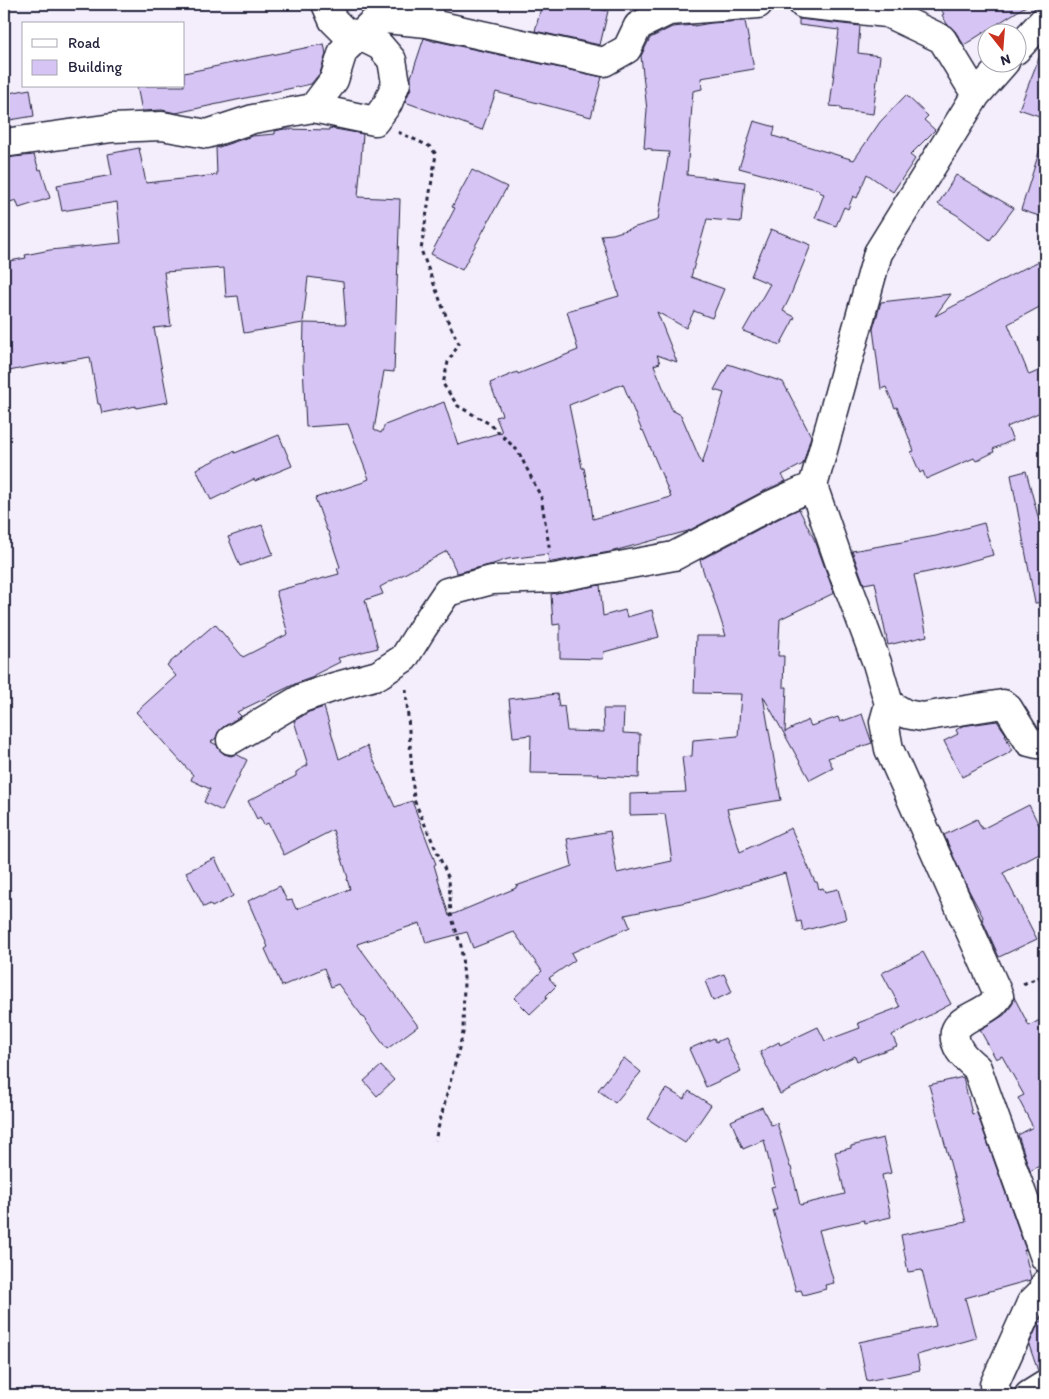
<svg xmlns="http://www.w3.org/2000/svg" width="1049" height="1399" font-family="Itim,sans-serif">
	<style>
		.building { fill: #d6c4f5; stroke: #22223b; fill-rule: evenodd }
		.lines { fill: none; stroke-linecap: round; stroke-linejoin: round }
		.minor-casing { stroke: #22223b; stroke-width: 31 }
		.path { stroke: #22223b; stroke-width: 3; stroke-dasharray: 4 4; stroke-linecap: butt }
		.minor { stroke: #fff; stroke-width: 28 }
	</style>
	<rect width="100%" height="100%" fill="#f3edfc"/>
	<filter id="ink" filterUnits="userSpaceOnUse"><feTurbulence type="fractalNoise" baseFrequency=".02" numOctaves="2"/><feDisplacementMap in="SourceGraphic" scale="10" xChannelSelector="R" yChannelSelector="G"/><feConvolveMatrix kernelMatrix="1 2 1 2 8 2 1 2 1" color-interpolation-filters="sRGB"/></filter>
	<g filter="url(#ink)">
		<path class="building" d="M542,4H576L608,11L600,45L535,31Z
			M937,4H1029L964,45L955,31L947,24L942,15L944,14Z
			M799,19L860,26L858,53L880,56L873,114L841,110V107L830,106L839,30L799,25Z
			M745,21L754,69L701,78L702,89L693,91L687,175L745,182L741,222L707,219L691,277L724,289L712,318L694,311L686,328L657,312L677,362L657,355L660,363L654,365L672,410L681,415L702,464L724,393L714,390L728,364L783,382L811,436L803,464L782,475L786,481L764,491L688,531L610,552L552,562L549,563L548,554L508,559L493,564L457,573L447,551L380,587L383,594L365,600L378,648L338,658L340,662L314,675V677L297,683L237,712L241,716L223,727L218,732L216,738L211,742L217,745L218,748L224,754L231,756L236,754L247,760L222,811L204,802L210,789L191,780L193,775L136,712L176,676L167,665L215,624L243,657L288,634L276,591L339,574L337,568L340,567L328,531H327L315,498L364,482V481L369,479L348,424L306,427L303,364L304,323L346,324L343,282L308,277L303,323L244,333L238,296L226,297L224,268L164,272L171,326L154,328L168,402L136,408V406L102,413L100,404H98L90,357L34,366L4,372V262L26,258L25,255L50,250L121,243L117,202L62,211L57,185L112,175L108,154L139,148L146,183L217,175L216,148L252,136L275,134V131L284,129L329,130V128L363,134L358,197L400,199L394,372L384,371L374,430L381,433L385,425L444,402L458,445L502,432L496,417L502,415L490,383L517,372L518,374L578,350L567,311L619,296L601,235L613,234L658,220L669,152L652,151V149L644,148L647,110L641,56L650,38L672,27L694,25V26L711,23ZM623,384L642,431L643,430L671,497L593,519L589,488H588L584,468H582L569,405Z
			M424,38L436,42V41L602,77L591,117L496,92L482,130L405,102L411,88V77Z
			M324,44L326,54L320,73L311,84L176,113L162,110L142,111L137,86H184V73Z
			M1044,45H1045V118L1019,109Z
			M30,89L34,116L4,121V94Z
			M906,95L928,116L924,120L935,130L910,155L915,159L893,192L867,174L857,198L853,196L848,209L844,207L836,226L815,218L824,194L819,192L820,190L739,168L754,121L775,127L773,136L854,160L880,122Z
			M1041,146L1045,147V218L1021,210Z
			M34,155L39,170L41,169L50,198L19,208L16,200L4,204V160L13,157Z
			M472,170L507,187L462,270L431,254L455,208L452,207Z
			M956,175L1014,208L990,240L957,215L938,204Z
			M771,229L811,245L789,299L783,311L795,317L780,345L743,331L770,284L751,276Z
			M1045,258V304L1008,324L1029,375L1045,368V410L1007,427L1013,440L993,449L994,452L976,461L974,458L926,479L923,471L920,473L911,452L914,451L897,407L895,408L886,387L881,389L873,329L881,302L951,294L935,316L1023,269Z
			M279,435L292,466L255,481L254,479L211,500L196,469L234,451L235,453Z
			M1026,471L1045,543V602L1035,603L1011,475Z
			M799,509L816,543L834,593L780,619L778,656H784L783,687H787L785,732L808,720L811,726L838,717L840,722L862,714L872,743L828,758L833,768L810,780L763,696L781,800L727,809L740,852L791,828L815,882H817L819,889L823,888L825,892L838,889L846,919L803,931L801,921L797,922L785,873L696,900L625,915L630,927L571,953L575,960L549,978L556,986L546,996L547,998L530,1014L514,998L542,971L514,932L473,948L467,932L426,943L420,923L357,944L418,1026L387,1049L338,984L331,987L324,968L282,986L265,949L268,947L248,901L280,886L287,901L292,900L296,909L350,889L347,879L348,878L333,830L284,855L268,823L264,825L260,817L257,819L248,801L296,776V772L308,765L294,721L309,712L324,707L339,759L367,746L395,807L412,801L436,864L434,865L449,916L516,888V886L572,866L567,839L610,831L617,873L672,861L665,814L630,815V794L686,792L682,757L692,756L693,740L738,736L741,694L694,693L696,636H726L708,580H706L700,560L778,519Z
			M984,523L993,555L933,571L914,575L927,636L888,645L875,582L864,584L852,551L936,536Z
			M262,525L273,554L240,566L228,537Z
			M600,585L603,616L625,610L627,617L652,610L659,637L604,652L603,659L560,658V624L553,625L551,594Z
			M557,694L559,707L564,706L567,731L604,732L603,709H624L623,733L640,734L639,778L598,776L599,774L530,773L531,735L513,737L509,699Z
			M997,721L1006,734L1005,735L1012,750L1009,752V753L962,777L944,741L958,734L956,730L962,726Z
			M1029,805L1039,825L1045,822V851L1003,873L1037,939L999,957L982,919L983,917L967,887L944,835L977,819L982,829Z
			M215,858L233,896L212,907L210,904L204,907L186,872Z
			M923,952L951,1004L892,1035L897,1046L857,1061L855,1056L780,1094L760,1052L779,1042L780,1045L818,1027L825,1041L860,1028L858,1023L900,1007L882,973Z
			M724,974L732,992L713,1001L705,981Z
			M1014,997L1029,1026L1045,1017V1163L1030,1171L1018,1135L1033,1127L1018,1098L1024,1095L1002,1056L996,1059L980,1030L1004,1015L1012,1005Z
			M714,1038L716,1042L725,1038L741,1071L706,1087L689,1049Z
			M624,1058L641,1072L615,1103L598,1090Z
			M381,1066L394,1080L377,1096L364,1081Z
			M963,1077L972,1114L977,1113L1026,1250H1024L1031,1278L1030,1280L965,1298L976,1338L917,1355L920,1370L867,1381L859,1342L936,1326L922,1270L908,1272L901,1235L966,1222L929,1085Z
			M667,1089L684,1099L689,1091L711,1105L685,1143L648,1119L664,1091L665,1092Z
			M762,1107L771,1125L777,1123L790,1167H791L800,1205L845,1194L835,1152L851,1148V1146L883,1138L891,1173L882,1175L891,1217L865,1223L864,1220L819,1230L834,1283L825,1285L826,1289L803,1295L801,1290L796,1291L773,1210H777L771,1187L775,1186L764,1140L743,1149L731,1121Z
			M1045,1320V1370L1038,1371L1029,1345L1039,1322Z"/>
		<g class="lines">
			<g class="minor-casing">
				<path id="minor" d="M326,4L333,20L345,32L358,35L380,46L392,60L396,83L388,103L375,121L313,108L334,80L343,51L371,24L385,19L427,23L429,4
					M803,4L887,13L942,39L976,95
					M427,23L604,62L627,49L638,26L669,11L758,4
					M1016,50L1045,19
					M4,143L112,128L162,126L207,134L253,119L313,108
					M813,486L840,564L877,663L889,704L884,722L889,749L999,996C997,999 994,1003 991,1005C974,1019 942,1021 960,1051C964,1057 971,1063 977,1068L1045,1258
					M889,704L906,714L922,717L1003,704L1008,708L1029,742L1037,744L1045,743
					M231,740L302,698L334,687L378,675L404,658L422,629L447,592L492,580L554,578L674,556L771,505L813,486L878,253L976,95L1005,62
					M998,1395L994,1385L1031,1303L1045,1289V1284
					M1029,1395L1045,1385"/>
			</g>
			<path class="path" d="M398,132L429,146L436,154L421,250L448,321L459,344L448,362L443,384L458,406L490,424L518,451L541,497L550,552
				M406,689L414,800L449,879L451,915L461,946L464,978L463,1033L435,1140
				M1023,984L1045,975"/>
			<use href="#minor" class="minor"/>
		</g>
	</g>
	<rect width="1049" height="1399" fill="none" stroke="#fff" stroke-width="20"/>
	<rect x="10" y="10" width="1029" height="1379" fill="none" stroke="#22223b" stroke-width="2" filter="url(#ink)"/>
	<rect x="22" y="22" width="162" height="65" fill="#ffffff" stroke="#a7a7b1"/>
	<rect x="32" y="39" width="25" height="8" fill="#ffffff" stroke="#a7a7b1"/>
	<text x="68" y="48" font-size="15" fill="#22223b">Road</text>
	<rect x="32" y="60" width="25" height="15" fill="#d6c4f5" stroke="#a7a7b1"/>
	<text x="68" y="72" font-size="15" fill="#22223b">Building</text>
	<g transform="translate(1002 48) rotate(163)"><circle r="24" fill="#ffffff" stroke="#a7a7b1"/>
	<path d="M0-4L9 19L0 12L-9 19Z" fill="#c8321e"/>
	<text y="-8" font-size="14" font-weight="bold" text-anchor="middle" fill="#22223b">N</text>
	</g>
</svg>
